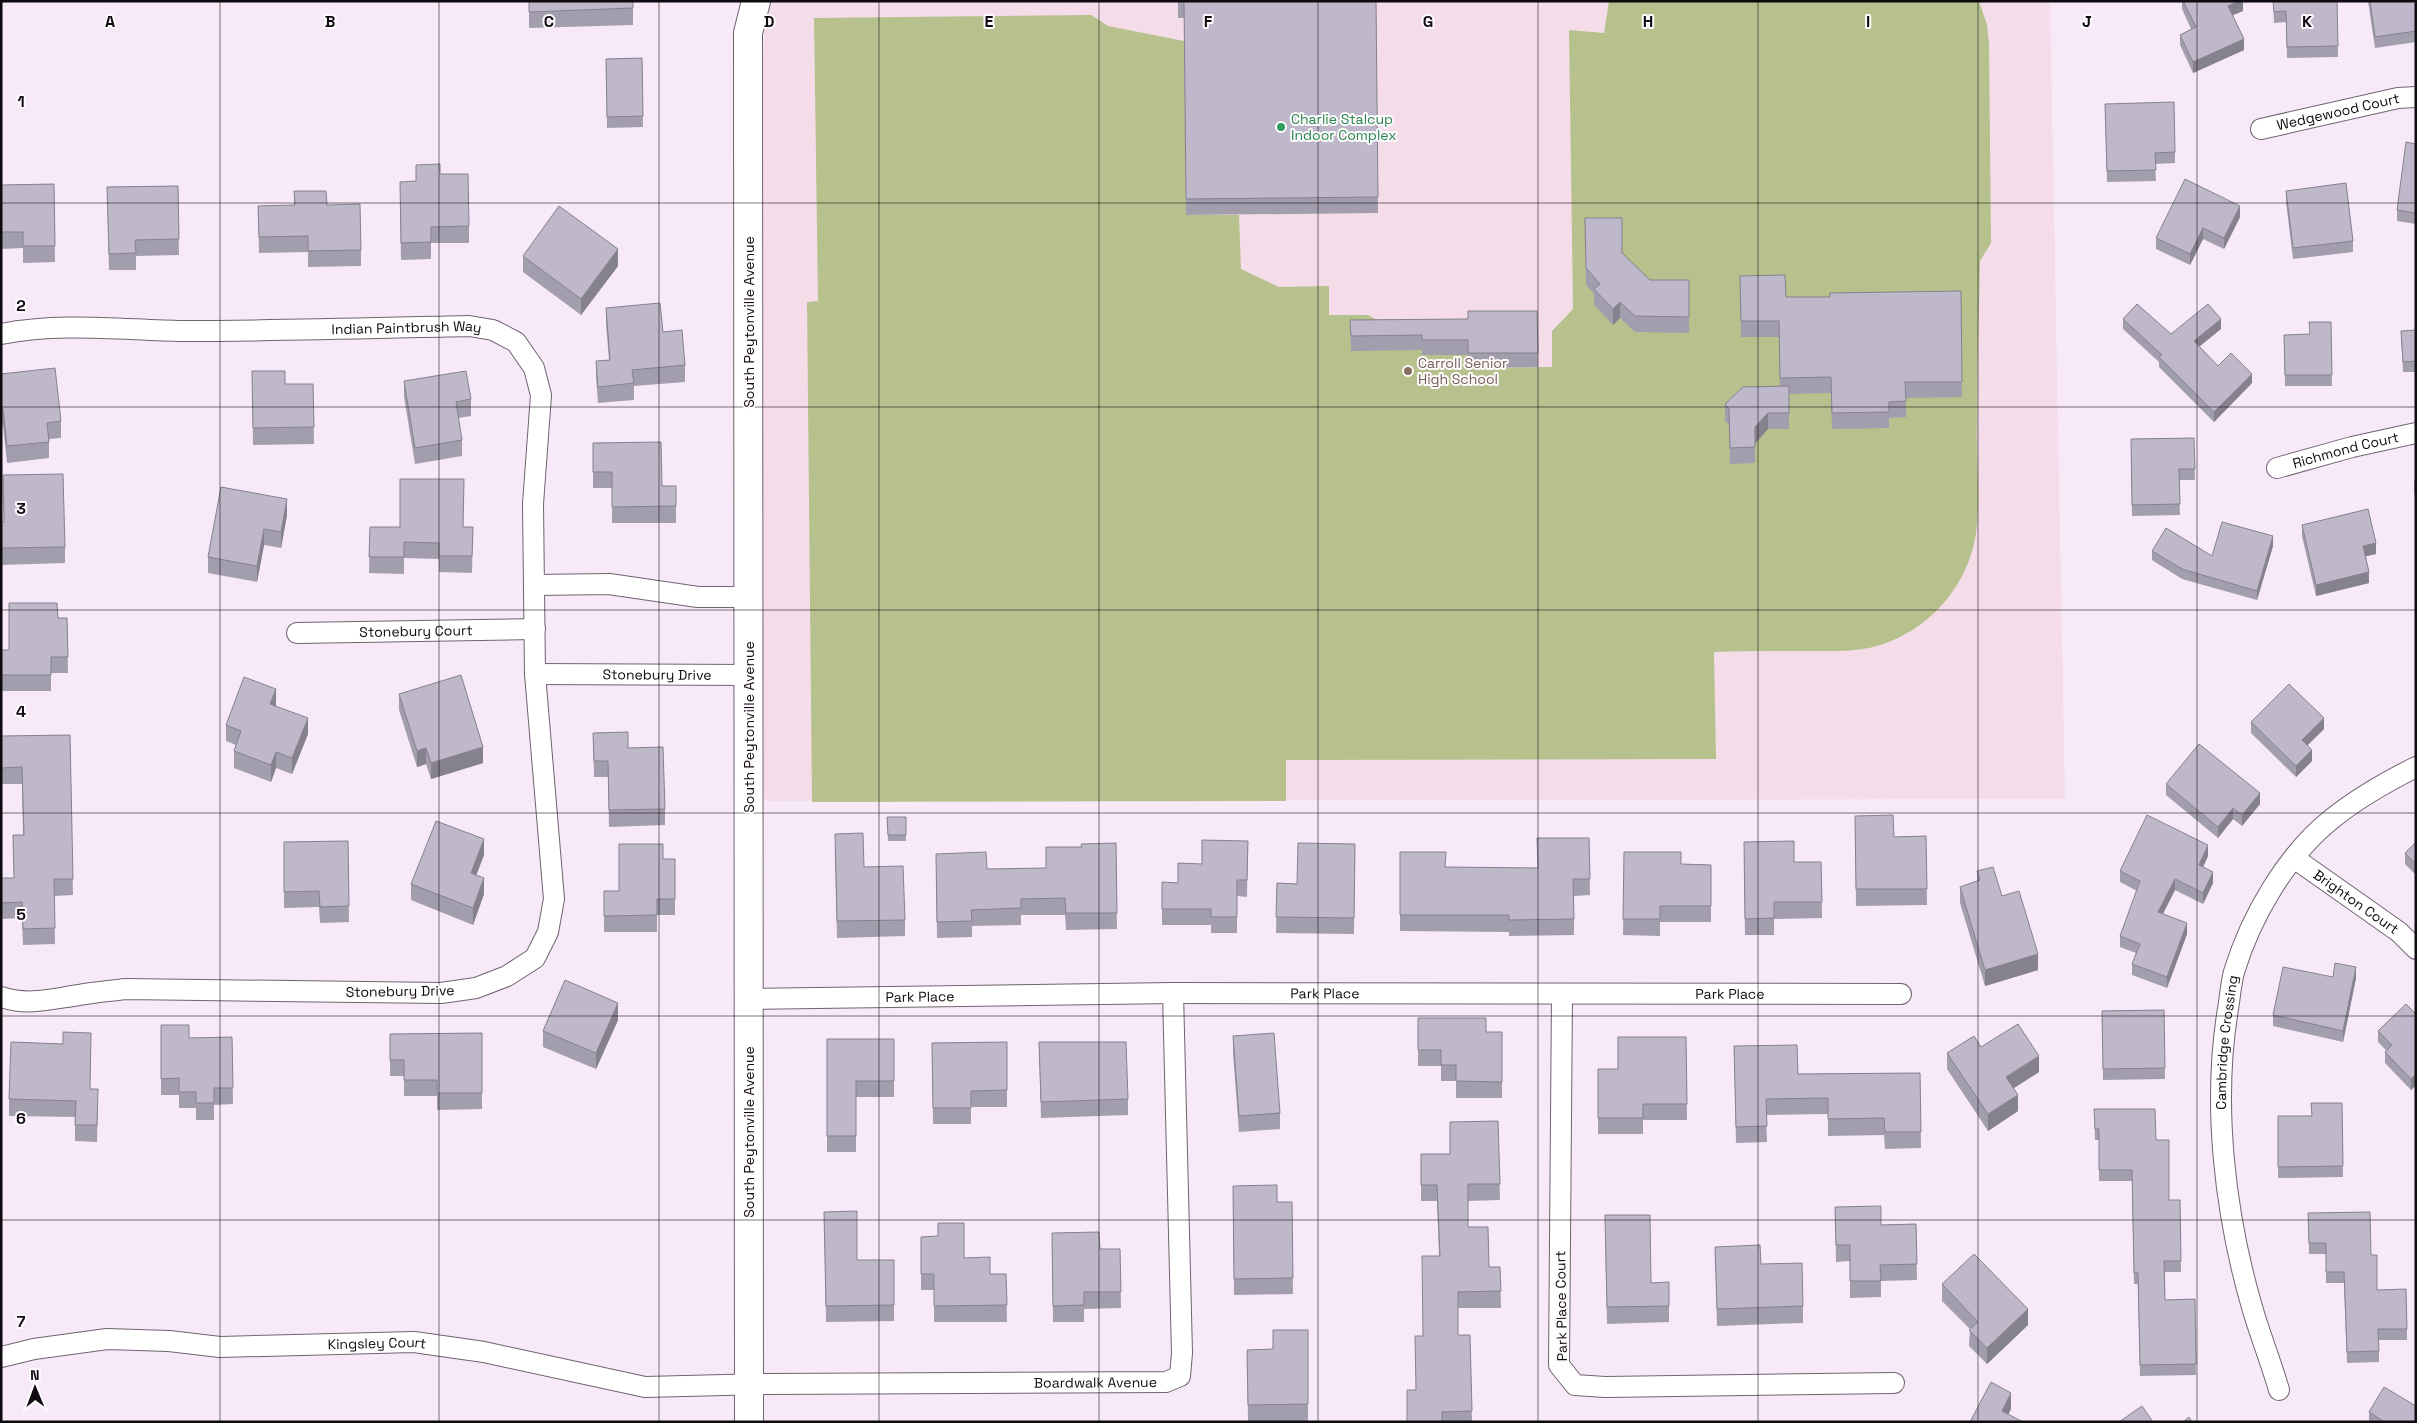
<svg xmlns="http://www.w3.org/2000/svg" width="2417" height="1423" font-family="'Space Grotesk',sans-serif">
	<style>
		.education { fill: #f4dde9 }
		.green { fill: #b7c18d }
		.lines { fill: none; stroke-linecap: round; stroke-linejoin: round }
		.street-casing { stroke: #706371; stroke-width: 22 }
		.secondary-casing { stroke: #706371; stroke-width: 30 }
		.street { stroke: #fff; stroke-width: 20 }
		.secondary { stroke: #fff; stroke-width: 28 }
		.wall { fill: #a39eae }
		.shaded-wall { fill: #85818d }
		.building { fill: #beb8ca; stroke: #85818d }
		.grid { fill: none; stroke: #0f0a0f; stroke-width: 1; stroke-opacity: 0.55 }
		.leisure-dot { fill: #2e9e5b; stroke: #fefbfe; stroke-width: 2 }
		.education-dot { fill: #8d6e63; stroke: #fefbfe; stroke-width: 2 }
		.labels { text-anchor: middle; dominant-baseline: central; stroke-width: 4; stroke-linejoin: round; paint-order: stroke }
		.street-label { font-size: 14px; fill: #0f0a0f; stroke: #fefbfe }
		.leisure-label { font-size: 14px; fill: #27864d; stroke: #fefbfe; text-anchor: start }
		.education-label { font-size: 14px; fill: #785e54; stroke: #fefbfe; text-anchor: start }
		.grid-label { font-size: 16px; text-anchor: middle; font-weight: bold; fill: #0f0a0f; stroke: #fefbfe; stroke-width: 4; stroke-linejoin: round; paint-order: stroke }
	</style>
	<rect width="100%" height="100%" fill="#f8e9f9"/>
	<path class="education" d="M766,1H2050L2065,799L760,801L759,150Z"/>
	<path class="green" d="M1609,1H1979L1987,25L1989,43L1991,243L1980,261C1979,316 1977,370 1977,424C1976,460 1981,498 1976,533C1968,589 1924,636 1869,648C1850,652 1829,651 1809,651C1777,651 1746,651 1714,652L1716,759L1286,760V801L812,802L807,302L818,301L814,18L1091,15L1108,26L1184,41L1186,215H1239L1241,269L1279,287L1329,286V315H1368L1375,319V339L1422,350V355L1468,346L1469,368L1552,367V331L1573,309L1569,30L1604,33Z"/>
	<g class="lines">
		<g class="street-casing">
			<g id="street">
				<path id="s1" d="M2261,129L2398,98L2416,97"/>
				<path id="s2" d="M1,334C62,322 122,330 183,331C279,331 374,328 469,326L493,330L516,342L534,368L541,395L533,504L535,674L554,899L548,932L535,958L507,976L476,988L441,993L126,989C110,991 94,992 79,995C51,999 29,1006 1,997"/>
				<path id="s3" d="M2277,468L2352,447L2416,433"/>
				<path d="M534,585L609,584L698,597H749"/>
				<path id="s4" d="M297,633L535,629"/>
				<path id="s5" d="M535,674L749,675"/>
				<path id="s6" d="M2294,858L2399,932L2416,949"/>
				<path d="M1562,994L1559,1365L1575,1385L1605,1387L1894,1383"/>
				<path id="s7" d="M750,999L1173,993L1901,994"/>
				<path id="s8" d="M1,1357L34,1349L107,1339L169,1341L220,1347L414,1342L484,1352L645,1387L767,1384L1166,1382L1180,1376L1182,1353L1173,993"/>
				<path id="s9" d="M2279,1390C2271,1362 2260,1335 2252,1307C2225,1214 2212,1105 2228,1009C2230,997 2231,983 2234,972C2251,916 2287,854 2333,818C2359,797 2386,782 2416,767"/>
			</g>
		</g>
		<g class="secondary-casing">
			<path id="secondary" d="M749,1422L748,33L756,1"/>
		</g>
		<use href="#street" class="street"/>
		<use href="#secondary" class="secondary"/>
	</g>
	<path class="wall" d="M529,1H633V25L529,28Z
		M1178,1H1376L1378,213L1186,215L1184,18H1178Z
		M2182,1H2243V11L2233,15L2244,50L2193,73L2180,45V35L2191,29L2182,9Z
		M2273,1H2337L2338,57L2287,58L2286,22L2274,23Z
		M2368,1H2416V42L2375,48Z
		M642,58L643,127L607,128L606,59Z
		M2105,104L2175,152V163L2155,164L2156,181L2107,182Z
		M2416,144V224L2397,221V210Z
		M440,174L469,226V243H431V259L401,260L400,198L416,181Z
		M54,184L55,262L23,263V248L1,249V185Z
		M178,186L179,255L136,256V270H109L107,187Z
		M294,191L327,205L361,250V266L308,267V252L259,253L258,206L294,205Z
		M2286,191L2353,241V252L2293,259L2286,202Z
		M2240,217L2224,249L2203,239L2190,265L2156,249V238Z
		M1585,218L1650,280H1689V333L1635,332L1620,318L1613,325L1594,305V294L1586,285Z
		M523,256L618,266L581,315L523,272Z
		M1740,276L1786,297H1830L1961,291L1962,397L1906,398V417L1889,418V428L1832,429L1831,393L1789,394V429H1768L1755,443V463L1730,464L1729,425L1725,421V404L1780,387L1779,337H1741Z
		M606,308L663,332L685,365V382L634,386V400L598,403L596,377V361L609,360L606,324Z
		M1537,311L1538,367L1468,368V355H1422V350L1351,351L1350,320L1468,319Z
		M2123,319L2171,334L2221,329L2199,346L2218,366L2252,383L2214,422L2159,367V362L2123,329Z
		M2331,322L2332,386H2285L2284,335L2309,334Z
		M2416,330V372H2403L2401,331Z
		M252,371L285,384H313L314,444L253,445Z
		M1,374L61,421V438L49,439V458L7,463L3,426H1Z
		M404,381L471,399V416L458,418L462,440V456L415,464L404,397Z
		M2194,438L2195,480H2179L2180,515L2132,516L2131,439Z
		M593,443L662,486H676V523H612V488H593Z
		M3,475L65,547V563L1,565V522H4Z
		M2416,480V498L2414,492V481Z
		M287,515L281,548L264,545L257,582L208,573V557Z
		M2302,525L2376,554L2366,556L2369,583L2316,596L2302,536Z
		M370,527H473L472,573L439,572V559L404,558V574L369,573Z
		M2273,546L2257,600L2182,579L2152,560V551L2212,556Z
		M58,618H67L68,673H51V691H1V650H9Z
		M399,694L483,763L431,779L426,764L417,767L399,710Z
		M276,706L308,734L292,774L276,768L271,782L234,768V751L236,745L226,741V725Z
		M2251,722L2324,729L2307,745L2312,761L2296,777L2251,733Z
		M593,733L628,748L665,809V825L609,827L608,777H594Z
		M70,735L73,895L54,896L55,944L23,945L22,918L1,919V878H14L13,835H23L22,784H1V736Z
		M2166,784L2260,804L2242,826L2233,819L2218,838L2166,795Z
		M1855,816L1894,837L1926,836L1927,905L1856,906Z
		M887,817H906V841H888Z
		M1589,838L1590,895L1574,896V935L1509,936V932L1400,931V852L1446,867L1537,868Z
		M348,841L349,922L320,923L319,907L284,908V842Z
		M1248,841L1247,897L1237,896V933H1211V925H1162V882L1178,883L1202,864Z
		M2416,842V875L2405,864V853Z
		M1116,843L1117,929L1066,930L1065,915H1021V925L972,926V937L937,938L936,870L1046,868L1082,847Z
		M1355,844L1354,934L1276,933L1277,883L1297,884Z
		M835,850L864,867L905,920V936L837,938Z
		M1624,852L1681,864L1711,865V922H1660V936L1623,935Z
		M484,855L476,875L484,894L473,925L411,900V884Z
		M2208,856L2203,867L2213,883L2203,904L2175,890L2163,914L2187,934L2167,988L2132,975V964L2136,953L2120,947V936L2137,891L2120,882V871Z
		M1744,858L1794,862H1821L1822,918L1774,919V935H1745Z
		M675,859V915H657V932H604V891H619Z
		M1977,871L2002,896L2038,970L1985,986L1960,903V887L1977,881Z
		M2333,977L2356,978L2343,1042L2273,1026V1015Z
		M2164,1010L2165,1079L2103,1080L2102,1011Z
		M2416,1014V1085L2411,1090L2385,1063V1052L2387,1051L2378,1042V1031Z
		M1418,1018L1486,1032H1502V1098H1456V1081H1441V1066H1418Z
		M618,1020L596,1069L543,1047V1031Z
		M161,1025L189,1038L232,1037L233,1104L214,1105V1120H196V1108H179V1095H161Z
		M482,1033V1109L437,1110V1096H404V1076H390V1034Z
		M1233,1036L1280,1113V1129L1239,1132L1233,1053Z
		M1686,1037L1687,1120H1643V1134H1598V1069H1618Z
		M827,1039H894V1097H856V1152H827Z
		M1007,1042V1107H971V1124H933L932,1043Z
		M1039,1042L1128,1099V1115L1041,1118Z
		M1734,1046L1798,1074L1920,1073L1921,1148L1885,1149L1884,1135L1828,1136V1114L1766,1115L1767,1142L1736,1143Z
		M1981,1047L2039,1072L2014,1088L2018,1111L1988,1131L1947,1069V1053Z
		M91,1049L90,1089L98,1105L97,1142L75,1141V1117L9,1116V1099Z
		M2342,1103L2343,1177L2278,1178V1116H2311Z
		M2094,1109L2156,1140L2169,1200H2180L2181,1272H2165V1300L2195,1299L2196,1375L2140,1376L2138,1284H2134L2132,1181H2099V1140H2095Z
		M1498,1121L1500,1200L1468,1201V1227L1489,1267H1500L1501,1308H1458V1335H1470L1472,1422H1407L1416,1390L1423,1336L1439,1256L1437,1201H1421V1154H1450Z
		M1233,1186L1277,1202H1292L1293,1294L1234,1295Z
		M1835,1207L1881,1225L1916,1224L1917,1280L1881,1281V1297L1850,1298V1261L1836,1262Z
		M824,1212L857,1260H894V1321L826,1322Z
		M2308,1213L2371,1255L2377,1290L2407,1329V1340H2379V1362L2347,1363L2344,1283H2326V1254H2309Z
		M1605,1232L1651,1283L1669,1282V1322L1607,1324Z
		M1052,1233L1100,1249H1120L1121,1308L1084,1309V1322H1053Z
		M921,1237L964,1258L990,1274H1006L1007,1322H934V1290H921Z
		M1715,1247L1761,1264L1803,1306V1323L1717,1326Z
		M1942,1284L2028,1325L1987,1364L1969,1346L1970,1329L1942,1301Z
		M1308,1330V1421H1248L1247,1350L1273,1349Z
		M2369,1412L2416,1422H2369Z"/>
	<path class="shaded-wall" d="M2239,1H2243V11L2228,17V6Z
		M2244,39V50L2193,73V62Z
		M2240,206V217L2224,249V238Z
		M2203,228V239L2190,265V254Z
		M618,249V266L581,315V299Z
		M1620,302V318L1613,325V309Z
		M2221,319V329L2194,351V341Z
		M2252,374V383L2214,422V412Z
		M1768,413V429L1755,444V427Z
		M287,499V515L281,548V532Z
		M264,529V545L257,582V566Z
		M2273,536V546L2257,600V591Z
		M2376,543V554L2363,557V546Z
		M2369,572V583L2316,596V585Z
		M276,689V706L270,720V704Z
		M308,718V734L292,774V758Z
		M2324,718V729L2302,751V740Z
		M483,747V763L431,779V763Z
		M426,748V764L417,767V751Z
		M2312,750V761L2296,777V766Z
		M276,752V768L271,782V765Z
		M2260,793V804L2242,826V815Z
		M2233,808V819L2218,838V827Z
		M484,839V855L471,889V873Z
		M2208,845V856L2199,876V865Z
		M2213,872V883L2203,904V893Z
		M484,878V894L473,925V908Z
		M2175,879V890L2158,923V912Z
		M2187,923V934L2167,988V977Z
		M2038,954V970L1985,986V970Z
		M2356,967V978L2343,1042V1031Z
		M618,1003V1020L596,1069V1053Z
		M2039,1056V1072L2006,1093V1077Z
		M2416,1074V1085L2411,1090V1079Z
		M2018,1095V1111L1988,1131V1114Z
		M2028,1309V1325L1987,1364V1348Z
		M2011,1393V1409L2005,1422L2002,1411Z"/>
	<path class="building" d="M529,1H633V8L529,12Z
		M1178,1H1376L1378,197L1186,199L1184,2Z
		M2183,1H2239L2228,6L2244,39L2193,62L2180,35L2196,27Z
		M2273,1H2337L2338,46L2287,47L2286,11L2274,12Z
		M2370,1H2416V31L2375,37Z
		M642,58L643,116L607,117L606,59Z
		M2174,102L2175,152L2155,153L2156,170L2107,171L2105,104Z
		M2406,142L2416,144V213L2397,210Z
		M440,164V174H468L469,226L431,227V242L401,243L400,182L416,181V165Z
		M2185,179L2240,206L2224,238L2203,228L2190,254L2156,238Z
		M2346,183L2353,241L2293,248L2286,191Z
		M54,184L55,246H23V232H1V185Z
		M178,186L179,239L135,240L136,253L109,254L107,187Z
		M294,191H326L327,205L360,204L361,250L308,251V236L259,237L258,206L295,205Z
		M559,206L618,249L581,299L523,256Z
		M1585,218H1622V253L1650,280H1689V317L1635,316L1620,302L1613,309L1594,289L1600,284L1586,268Z
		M1785,275L1786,297H1830V293L1961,291L1962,382H1905L1906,401L1889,402V412L1832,413L1831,377L1780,378L1779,321H1741L1740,276Z
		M660,303L663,332L682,330L685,365L632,370L634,383L598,387L596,361L610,360L606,308Z
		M2137,304L2171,334L2208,304L2221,319L2194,341L2218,366L2231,353L2252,374L2214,412L2159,357L2162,355L2123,319Z
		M1468,311H1537L1538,353H1468V340H1422V335L1351,336L1350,320L1468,319Z
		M2309,322H2331L2332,375H2285L2284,335L2310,334Z
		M2416,330V361L2403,362L2401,331Z
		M55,368L61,421L47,423L49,442L7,446L3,409H1V374Z
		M252,371H285V384H313L314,427L253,428Z
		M466,371L471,399L456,402L462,440L415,448L404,381Z
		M1789,386V413H1768L1755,427V447L1730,448L1729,409L1725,404L1743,387Z
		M2194,438L2195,469H2179L2180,504L2132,505L2131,439Z
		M661,442L662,486H676V506L612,507V472H593V443Z
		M63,474L65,547L1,548V522H4L3,475Z
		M400,479H464L463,527H473L472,556H439V543L404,542V557H369L370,527H400Z
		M221,487L287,499L281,532L264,529L257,566L208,557Z
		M2368,509L2376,543L2363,546L2369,572L2316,585L2302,525Z
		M2222,522L2273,536L2257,591L2182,569L2152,551L2166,528L2212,556Z
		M9,603H57L58,618H67L68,657H51V675H1V650H9Z
		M461,675L483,747L431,763L426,748L417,751L399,694Z
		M244,677L276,689L270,704L308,718L292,758L276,752L271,765L234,751L241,731L226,725Z
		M2289,684L2324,718L2302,740L2312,750L2296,766L2251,722Z
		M628,732V748L663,747L665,809L609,810L608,761H594L593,733Z
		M70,735L73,879H54L55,928L23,929L22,902L1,903V878H14L13,835H24L22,767L1,768V736Z
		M2199,744L2260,793L2242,815L2233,808L2218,827L2166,784Z
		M1893,815L1894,837L1926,836L1927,889H1856L1855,816Z
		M2147,815L2208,845L2199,865L2213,872L2203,893L2175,879L2158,912L2187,923L2167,977L2132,964L2140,944L2120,936L2140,881L2120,871Z
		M887,817H906V835H888Z
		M436,821L484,839L471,873L484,878L473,908L411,884Z
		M863,833L864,867L903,866L905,920L837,921L835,834Z
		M1537,838H1589L1590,879H1573L1574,919L1509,920V915H1400V852H1446L1445,867L1538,868Z
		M1202,840L1248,841L1247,880H1237V917H1211V909H1162V882L1178,883V863L1202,864Z
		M348,841L349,906L320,907L319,891L284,892V842Z
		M1794,841V862H1821L1822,902H1774V918L1745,919L1744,842Z
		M2416,842V864L2405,853Z
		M1116,843L1117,913H1066L1065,898L1021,899V908L971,910L972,921L937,922L936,854L986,852L987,869L1046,868V847H1082L1081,844Z
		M1298,843L1355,844L1354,918L1276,917L1277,883L1297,884Z
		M619,844H663V859H675V899H657V915L604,916V891H619Z
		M1624,852H1681V864L1711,865V906H1660V919H1623Z
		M1993,867L2002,896L2019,891L2038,954L1985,970L1960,887L1980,880L1977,871Z
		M2335,963L2356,967L2343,1031L2273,1015L2283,967L2333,977Z
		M565,980L618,1003L596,1053L543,1031Z
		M2406,1004L2416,1014V1074L2411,1079L2385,1052L2392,1045L2378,1031Z
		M2164,1010L2165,1068L2103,1069L2102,1011Z
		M1418,1018H1486V1032H1502V1082L1456,1081V1065H1441V1050H1418Z
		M2018,1024L2039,1056L2006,1077L2018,1095L1988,1114L1947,1053L1974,1036L1981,1047Z
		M161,1025H189V1038L232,1037L233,1088H214V1103H196V1092H179V1078L161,1079Z
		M63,1032L91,1033L90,1089H98L97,1125H75L76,1101L9,1099L11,1042L63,1044Z
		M482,1033V1093H437V1080H404V1060H390V1034Z
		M1274,1033L1280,1113L1239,1116L1233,1036Z
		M1618,1037H1686L1687,1104H1643V1118H1598V1069H1618Z
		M827,1039H894V1081H856V1136H827Z
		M1007,1042V1090L971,1091V1108H933L932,1043Z
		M1039,1042H1126L1128,1099L1041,1102Z
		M1797,1045L1798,1074L1920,1073L1921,1132H1885L1884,1118L1828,1119V1098L1766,1099L1767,1126L1736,1127L1734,1046Z
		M2311,1103H2342L2343,1166L2278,1167V1116H2312Z
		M2094,1109H2155L2156,1140H2169V1200H2180L2181,1261H2164L2165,1300L2195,1299L2196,1364L2140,1365L2138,1273H2134L2132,1170H2099V1129H2095Z
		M1498,1121L1500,1184H1468V1227H1488L1489,1267H1500L1501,1291L1458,1292V1335H1470L1472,1411L1442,1412V1422H1407V1390H1416L1415,1336H1423L1422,1256H1440L1437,1185H1421V1154H1450V1122Z
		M1277,1185V1202H1292L1293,1278L1234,1279L1233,1186Z
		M1881,1206V1225L1916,1224L1917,1264L1880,1265L1881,1281H1850V1245H1836L1835,1207Z
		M857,1211V1260H894V1305L826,1306L824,1212Z
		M2370,1212L2371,1255H2377V1290L2406,1289L2407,1329H2378L2379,1351L2347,1352L2344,1272H2326V1243H2309L2308,1213Z
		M1605,1215H1650L1651,1283L1669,1282V1306L1607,1307Z
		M938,1223H964V1258L990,1257V1274H1006L1007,1305L934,1306V1274H921V1237L938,1236Z
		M1099,1232L1100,1249H1120L1121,1292H1084V1305L1053,1306L1052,1233Z
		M1760,1245L1761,1264L1802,1263L1803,1306L1717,1309L1715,1247Z
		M1974,1254L2028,1309L1987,1348L1969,1330L1978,1322L1942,1284Z
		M1273,1330H1308V1404L1248,1405L1247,1350L1273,1349Z
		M1991,1382L2011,1393L2002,1411L2023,1422H1970Z
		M2384,1387L2416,1406V1422H2382L2383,1421L2369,1412Z
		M2142,1406L2153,1422H2119Z
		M2189,1417L2192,1422H2183Z"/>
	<path class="grid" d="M220,1V1422M439,1V1422M659,1V1422M879,1V1422M1099,1V1422M1318,1V1422M1538,1V1422M1758,1V1422M1978,1V1422M2197,1V1422M1,203H2416M1,407H2416M1,610H2416M1,813H2416M1,1016H2416M1,1220H2416"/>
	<circle class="leisure-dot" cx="1281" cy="127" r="5"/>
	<circle class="education-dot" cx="1408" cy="371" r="5"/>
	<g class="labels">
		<g class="street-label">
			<text stroke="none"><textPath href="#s1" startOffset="79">Wedgewood Court</textPath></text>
			<text transform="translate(749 322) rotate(-90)">South Peytonville Avenue</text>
			<text stroke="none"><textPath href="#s2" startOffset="406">Indian Paintbrush Way</textPath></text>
			<text stroke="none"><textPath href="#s3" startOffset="71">Richmond Court</textPath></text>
			<text stroke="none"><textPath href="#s4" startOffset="119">Stonebury Court</textPath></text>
			<text stroke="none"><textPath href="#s5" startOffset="122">Stonebury Drive</textPath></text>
			<text transform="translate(749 727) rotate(-90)">South Peytonville Avenue</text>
			<text stroke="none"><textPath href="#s6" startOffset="76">Brighton Court</textPath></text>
			<text transform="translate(400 991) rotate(-1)">Stonebury Drive</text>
			<text stroke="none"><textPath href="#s7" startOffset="575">Park Place</textPath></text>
			<text stroke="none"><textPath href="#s7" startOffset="980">Park Place</textPath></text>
			<text stroke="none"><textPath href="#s7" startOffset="170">Park Place</textPath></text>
			<text stroke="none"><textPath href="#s9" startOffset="355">Cambridge Crossing</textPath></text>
			<text transform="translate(749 1132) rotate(-90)">South Peytonville Avenue</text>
			<text transform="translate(1561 1306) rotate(-91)">Park Place Court</text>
			<text stroke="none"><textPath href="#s8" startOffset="378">Kingsley Court</textPath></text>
			<text stroke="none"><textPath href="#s8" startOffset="1101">Boardwalk Avenue</textPath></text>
		</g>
		<g class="leisure-label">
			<text x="1291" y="119">Charlie Stalcup<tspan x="1291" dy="16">Indoor Complex</tspan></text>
		</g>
		<g class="education-label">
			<text x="1418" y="363">Carroll Senior<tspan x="1418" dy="16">High School</tspan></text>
		</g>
	</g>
	<g class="grid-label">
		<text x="110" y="27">A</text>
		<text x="330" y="27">B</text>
		<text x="549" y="27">C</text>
		<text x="769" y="27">D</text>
		<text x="989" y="27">E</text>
		<text x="1208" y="27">F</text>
		<text x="1428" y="27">G</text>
		<text x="1648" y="27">H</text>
		<text x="1868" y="27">I</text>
		<text x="2087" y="27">J</text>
		<text x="2307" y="27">K</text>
		<text x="21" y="107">1</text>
		<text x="21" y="311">2</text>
		<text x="21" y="514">3</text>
		<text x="21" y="717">4</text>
		<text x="21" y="920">5</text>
		<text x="21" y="1124">6</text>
		<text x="21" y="1327">7</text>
	</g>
	<rect width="2417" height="1423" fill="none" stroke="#0f0a0f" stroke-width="5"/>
	<g transform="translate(35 1388) rotate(359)" stroke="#fefbfe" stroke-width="4" paint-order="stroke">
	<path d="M0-4L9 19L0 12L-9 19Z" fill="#0f0a0f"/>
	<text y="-8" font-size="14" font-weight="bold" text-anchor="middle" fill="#0f0a0f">N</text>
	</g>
</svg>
